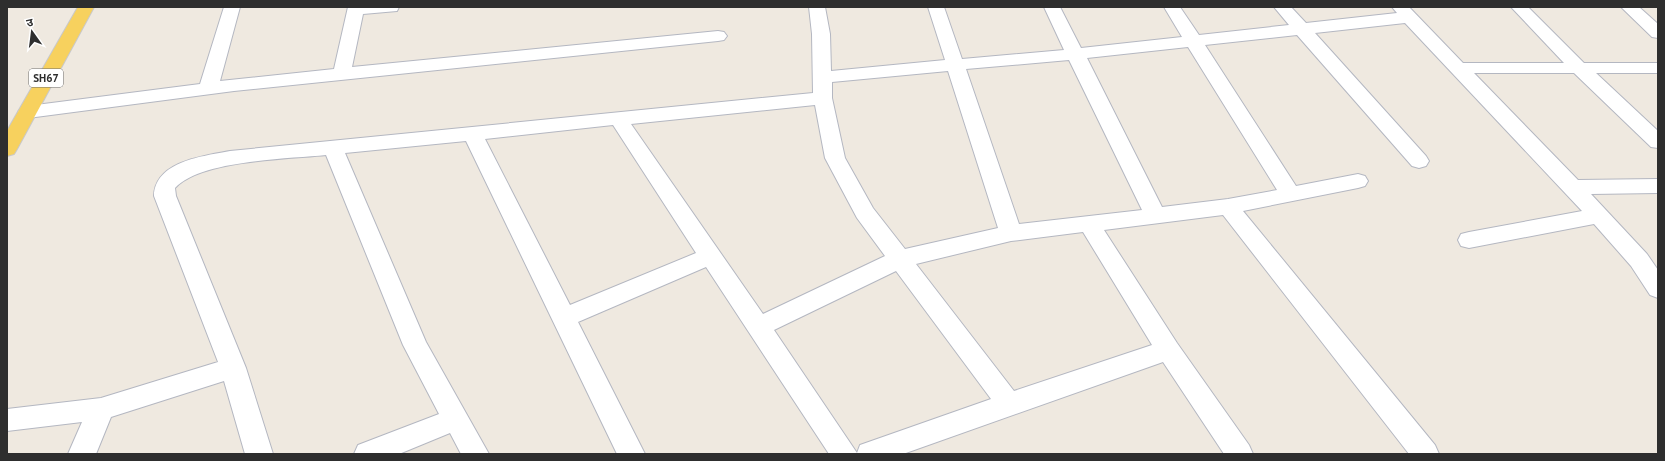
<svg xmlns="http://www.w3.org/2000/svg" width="1665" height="461" font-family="'PT Sans','Noto Sans Devanagari',sans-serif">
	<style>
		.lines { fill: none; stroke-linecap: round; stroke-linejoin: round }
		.minor-casing { stroke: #b4b7c1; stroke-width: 2 }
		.major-casing { stroke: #c9c9c9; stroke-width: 2 }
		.minor { fill: #fff; fill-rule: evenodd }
		.major { fill: #f7d15e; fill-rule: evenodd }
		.labels { text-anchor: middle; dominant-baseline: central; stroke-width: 3.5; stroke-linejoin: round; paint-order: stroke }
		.shield { fill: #fff; stroke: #6d6d6d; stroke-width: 1 }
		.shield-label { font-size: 11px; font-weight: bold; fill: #2e2e2e }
	</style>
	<rect width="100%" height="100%" fill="#efe9e0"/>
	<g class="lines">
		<g class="minor-casing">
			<path id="minor" d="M224,7H240L220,81L334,69L348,7H399L397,11L363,14L352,67L718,31L724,32L727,36L724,40L718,41L234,91L28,118L21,116L18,112L21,108L28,106L200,84Z
				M809,7H825L830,34L831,71L945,60L928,7H944L962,59L1064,50L1044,7H1060L1081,48L1182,37L1164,7H1180L1199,35L1289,25L1274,7H1291L1306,23L1397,13L1392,7H1409L1463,63H1564L1511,7H1528L1584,63H1658V73H1596L1658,131V148L1651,147L1574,73H1474L1578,180L1658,179V193L1591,194L1647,254L1658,270V298L1650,295L1631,266L1594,224L1469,248L1461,246L1458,240L1461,234L1469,232L1582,211L1405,23L1315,33L1426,156L1429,161L1426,166L1419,168L1412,166L1297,35L1205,45L1296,186L1358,174L1365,176L1368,181L1365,186L1358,188L1243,211L1435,445L1439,454H1409L1223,215L1104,230L1177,343L1249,445L1253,454H1224L1163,362L903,454H829L706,267L578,322L645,454H617L466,141L345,153L426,342L489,454H461L450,433L399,454H354L358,445L439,414L403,345L326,155C288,159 200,160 175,188L176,196L246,368L273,454H245L224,381L111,417L96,454H68L82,422L7,431V409L101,398L218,362L154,196C155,161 204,156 230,151L813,93L812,34ZM1188,47L1277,190L1228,199L1162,207L1087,58ZM1069,60L1142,210L1019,224L966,69ZM948,71L998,228L905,249L873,208L845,158L832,98V82ZM815,105L825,158L857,218L885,256L763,314L631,124ZM613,125L696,253L570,305L485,139ZM1083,232L1152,345L1014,391L916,264L1011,241ZM896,271L991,399L860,445L857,453L774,330Z
				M1621,7H1639L1658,24V38L1652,37Z"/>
		</g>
		<g class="major-casing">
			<path id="major" d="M78,7H94L17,149L14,154L7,156V131Z"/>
		</g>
		<use href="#minor" class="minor"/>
		<use href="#major" class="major"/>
	</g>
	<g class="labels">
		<rect class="shield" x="29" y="69" width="34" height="18" rx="3"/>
		<g class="shield-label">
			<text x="46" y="78">SH67</text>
		</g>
	</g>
	<rect width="1665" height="461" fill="none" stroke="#2e2e2e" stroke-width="16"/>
	<g transform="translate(32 32) rotate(346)" stroke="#ffffff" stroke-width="3" paint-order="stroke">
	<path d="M0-3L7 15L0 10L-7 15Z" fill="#2e2e2e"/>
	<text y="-6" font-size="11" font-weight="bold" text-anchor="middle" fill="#2e2e2e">उ</text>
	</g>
</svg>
